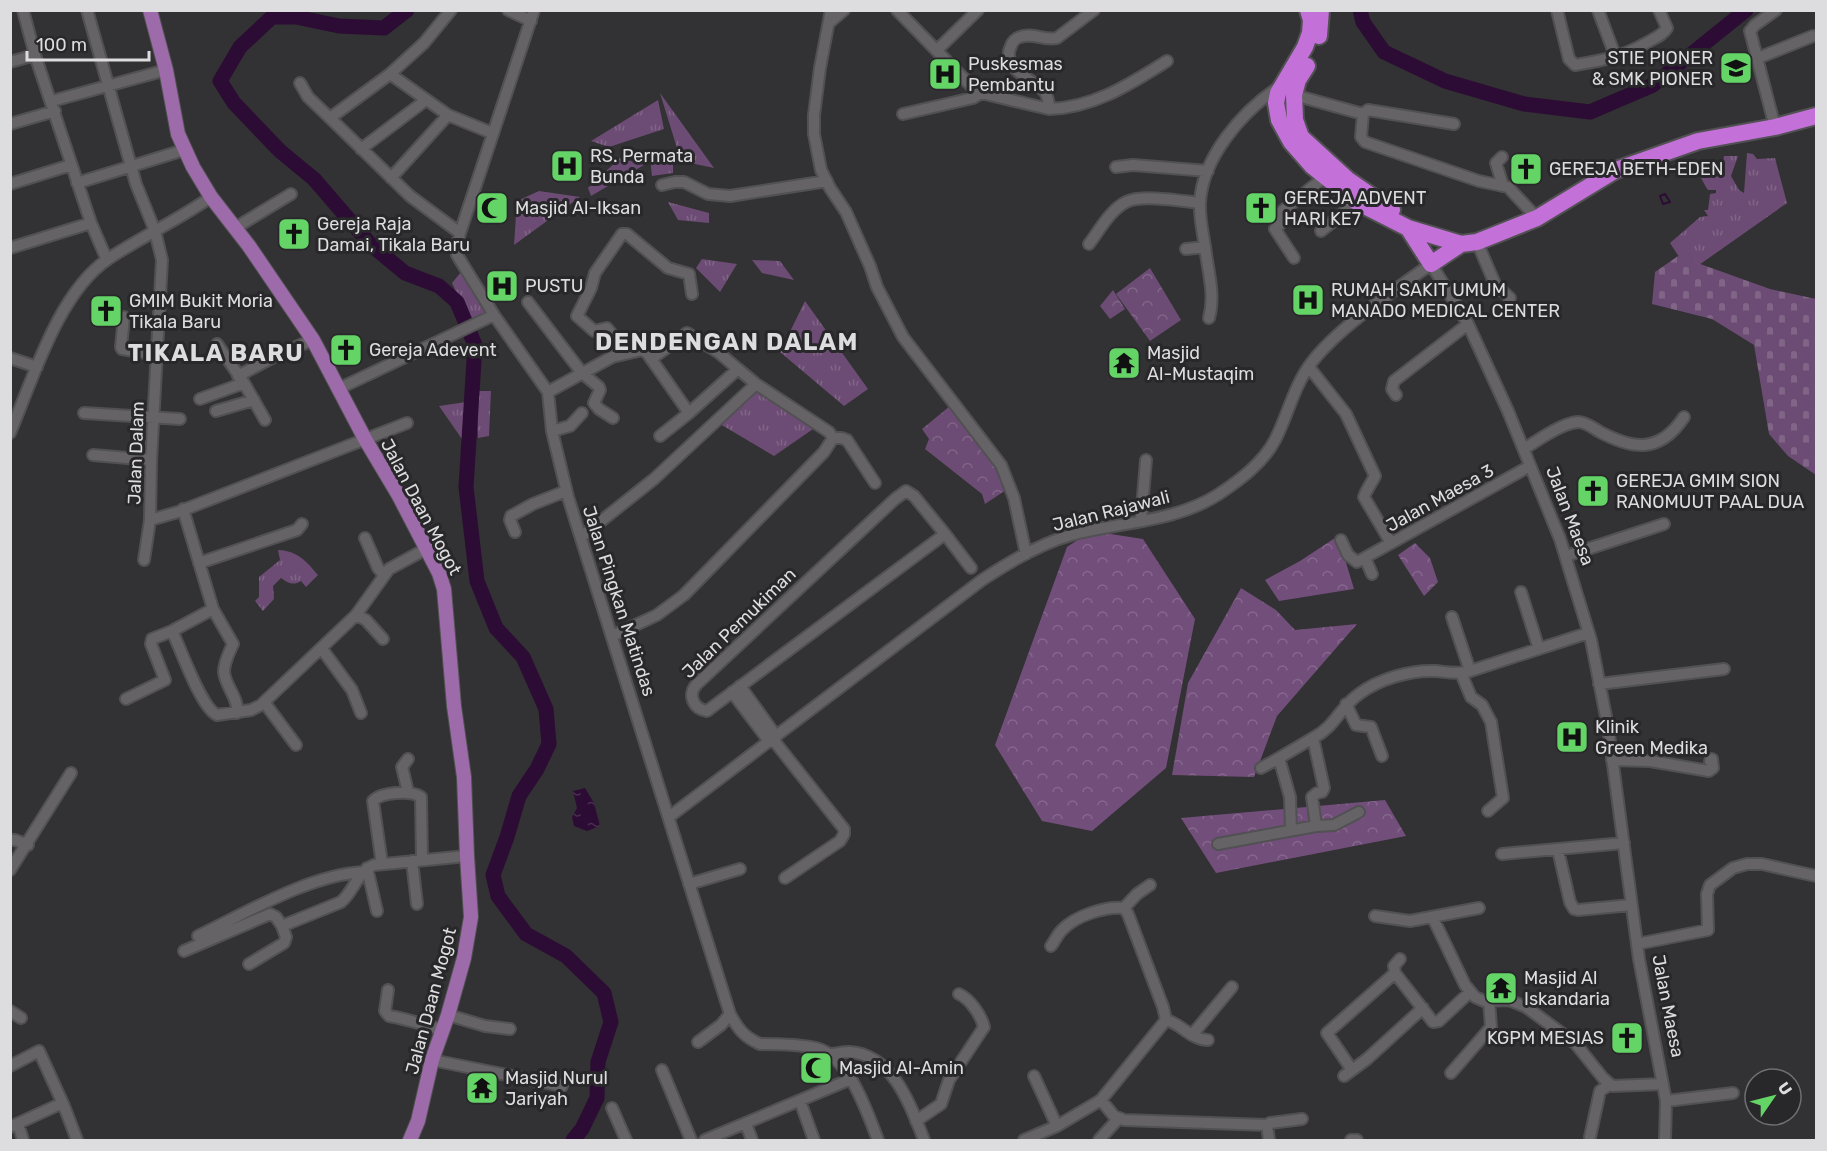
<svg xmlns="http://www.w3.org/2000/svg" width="1827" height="1151" font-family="Rubik,sans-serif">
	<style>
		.grass { fill: url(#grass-tufts) }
		.forest { fill: url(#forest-crowns) }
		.cemetery { fill: url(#cemetery-stones) }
		.park { fill: url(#park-crowns) }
		.water { fill: url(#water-ripples) }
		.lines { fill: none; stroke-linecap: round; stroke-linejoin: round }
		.stream { stroke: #2c0c34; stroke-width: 2 }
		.river { stroke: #2c0c34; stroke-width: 15 }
		.minor-casing { stroke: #515052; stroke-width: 14 }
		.major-casing { stroke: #515052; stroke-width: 16 }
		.highway-casing { stroke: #515052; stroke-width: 20 }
		.minor { stroke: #656365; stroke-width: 10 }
		.major { stroke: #9d6baa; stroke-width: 14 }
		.highway { stroke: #c371d8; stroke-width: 16 }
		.labels { text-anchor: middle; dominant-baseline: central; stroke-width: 6; stroke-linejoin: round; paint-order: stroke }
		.poi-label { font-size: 18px; fill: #dddcde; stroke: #282729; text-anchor: start }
		.street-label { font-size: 18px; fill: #dddcde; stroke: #282729 }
		.district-label { font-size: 24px; font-weight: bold; letter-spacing: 1.5px; fill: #dddcde; stroke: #282729 }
	</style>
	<defs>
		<pattern id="grass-tufts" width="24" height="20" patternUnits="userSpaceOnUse" patternTransform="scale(1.5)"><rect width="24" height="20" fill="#6c4c74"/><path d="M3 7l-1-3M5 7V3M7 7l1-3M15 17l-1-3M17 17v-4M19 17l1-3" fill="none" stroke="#816587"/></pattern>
		<pattern id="forest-crowns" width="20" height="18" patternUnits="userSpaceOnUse" patternTransform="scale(1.5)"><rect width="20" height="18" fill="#724e7b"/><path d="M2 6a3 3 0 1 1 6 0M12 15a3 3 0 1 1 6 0" fill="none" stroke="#86678d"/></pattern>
		<pattern id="cemetery-stones" width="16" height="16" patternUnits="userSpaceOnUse" patternTransform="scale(1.5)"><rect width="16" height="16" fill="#6c4c74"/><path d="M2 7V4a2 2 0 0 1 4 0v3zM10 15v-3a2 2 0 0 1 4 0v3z" fill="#816587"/></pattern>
		<pattern id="park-crowns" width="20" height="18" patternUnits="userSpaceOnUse" patternTransform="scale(1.5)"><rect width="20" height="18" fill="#6c4c74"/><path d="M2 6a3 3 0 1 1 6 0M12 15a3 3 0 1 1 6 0" fill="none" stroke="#816587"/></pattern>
		<pattern id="water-ripples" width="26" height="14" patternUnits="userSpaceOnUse" patternTransform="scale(1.5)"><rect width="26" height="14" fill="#2c0c34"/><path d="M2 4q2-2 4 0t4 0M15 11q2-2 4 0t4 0" fill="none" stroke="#4a2f51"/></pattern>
	</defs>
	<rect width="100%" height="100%" fill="#323133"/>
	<path class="grass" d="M660,93L714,168L681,161Z
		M658,100L664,129L609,147L591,141Z
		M673,153V173L652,176L650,158Z
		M1747,153L1753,154L1757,159L1775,158L1787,203L1689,272L1670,243L1700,217L1708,216L1704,210H1708L1710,194L1716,193V190H1708C1703,183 1702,177 1695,171L1697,166L1709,172L1715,168L1719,170L1725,167L1723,163L1724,156H1738L1731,176L1739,190L1744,193Z
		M620,158L644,165L591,196L588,188Z
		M539,191L580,197L514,245L517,201Z
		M668,202L709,213V223L678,220Z
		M702,259L737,264L720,292L696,268Z
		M752,260L780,261L794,280L762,273Z
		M461,272L490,314L470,323L452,283Z
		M805,301L868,389L844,406L780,352Z
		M757,388L816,427L774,456L720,424Z
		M477,391H491L489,436L478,438Z
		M466,402L464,442L439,406Z
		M278,550C298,551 306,561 318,575L306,587L301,581C293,586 288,583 281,578L273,586L274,599L263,611L255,601L259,597V577L280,560Z"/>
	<path class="forest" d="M1091,531L1143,539L1195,619L1166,768L1092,831L1042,821L995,745L1067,547Z
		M1338,536L1354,589L1279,601L1265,580L1300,561Z
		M1415,543L1430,558L1438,582L1424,596L1398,555Z
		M1241,588L1276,610L1295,630L1357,624L1277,716L1254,777L1172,775L1188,683Z
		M1385,800L1406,836L1216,873L1181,818Z"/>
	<path class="cemetery" d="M1678,256L1770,289L1816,299V475L1788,456L1769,434L1754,345L1712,319L1652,304L1655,272Z"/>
	<path class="park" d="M1150,268L1181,320L1150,341L1116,294Z
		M1113,290L1125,309L1110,319L1100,306Z
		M950,406L978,436L1009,488L985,504L982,494L925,449L929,439L922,429Z"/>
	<path class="water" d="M585,788L594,803L600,826L587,831L574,826L572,817L577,808L573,791Z"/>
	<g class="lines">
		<path class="stream" d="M1665,194L1670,202L1663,204L1660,196Z"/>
		<path class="river" d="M407,10L384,28L339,26L296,17H272L240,47L220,81L234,103L280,151L314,179L370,244L405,273L439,286L457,302L475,345L466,487L477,581L496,628L523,657L546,709L549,744L537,769L519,796L507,837L493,875L498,896L526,934L566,956L604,993L611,1022L598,1062L597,1098L582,1129L573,1140
			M1360,10L1363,22L1384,52L1445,81L1524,104L1590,112L1653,85L1746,10"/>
		<g class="minor-casing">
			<path id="minor" d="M87,10L136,184L155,231L162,260L151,460L150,520L178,512L407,423
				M508,10L531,21
				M534,10L460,233L456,250L457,255L494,315L548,392L552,431L568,497L730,1014C738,1029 744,1037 760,1044C778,1044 798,1044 816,1048C849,1056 867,1112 878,1140
				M831,10L820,68L814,115V134L821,170L830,188L846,212L870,266L877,287L903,337L1001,465L1014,498L1026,554
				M897,10L975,90L981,93L1049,109C1049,102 1048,96 1044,91C1032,79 1000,68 1011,46C1012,42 1016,38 1020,37C1032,32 1045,41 1057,38L1094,10
				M1557,10L1569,59L1575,65C1605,60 1622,57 1648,42C1655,38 1663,35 1667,28L1659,10
				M1598,10L1616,58
				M830,22L844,10
				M937,50L978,10
				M1758,58L1813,36
				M10,62L35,55
				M390,74L424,43L451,10
				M300,83L308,97L330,118
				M1294,95L1363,114
				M52,101L166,70
				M1049,109C1094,108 1130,84 1167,61
				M903,114L973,98L981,93
				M10,124L55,111
				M1454,124L1368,110L1363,114L1361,137L1365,142L1479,181L1508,187L1537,218
				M1775,127L1750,31L1755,25L1776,10
				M361,149L426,100
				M1502,157L1496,163L1503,186
				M1116,167L1133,165L1208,171
				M391,178L448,115
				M77,183L184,150
				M10,184L71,165
				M662,185L675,182H684L708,194L730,196L827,181
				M91,223L107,260
				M235,228L291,194
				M1321,231L1357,202
				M460,233L410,196L330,118L390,74L448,115L492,133
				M1477,242L1495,284L1510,298
				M1089,244C1099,231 1110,210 1126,202C1142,194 1182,201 1200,203
				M10,248L91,223L35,55L23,10
				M1186,249L1205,247
				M1294,258L1275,229L1283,221L1280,213L1326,176
				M528,302L582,373L599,387L600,390L594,403L599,409L613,418
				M124,317L121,347L122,349L158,355
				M1209,318C1215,297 1209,275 1206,254C1204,237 1199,219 1200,203C1202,157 1243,111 1279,87
				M217,344L244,383L265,420
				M620,355L618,342L607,328L594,331L577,316L591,288L595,273L622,234H627L668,268L689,274L692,294
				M10,358L37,367
				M651,359L687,333L718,352L738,369
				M1309,367L1346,414L1375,476L1366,492L1364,497L1391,543
				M238,376L281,353L313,340
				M340,388L494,315
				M548,392L612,357L642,350L647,353L689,413L738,369L756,384L829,432L833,438L824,452L684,595L657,615L612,636
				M1396,395L1392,389L1394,381L1468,324
				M200,399L244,383
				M216,411L254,400
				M84,413L180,419
				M552,431L570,426L582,413
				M10,433C33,379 58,293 108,259C141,237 178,220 211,197
				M660,436L689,413
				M833,438H841L847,440L875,483
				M1524,449C1538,440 1562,423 1578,422C1586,422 1593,428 1600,432C1634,450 1660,453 1684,417
				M93,455L151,460
				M906,491L914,496L945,534L707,711C693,709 687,694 697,684L895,499Z
				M183,509L213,609L233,644C229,653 224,662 224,672C225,686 239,698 237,713
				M1141,520L1146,460
				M515,532L510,520L511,516L533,504L566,491
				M945,534L971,568
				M581,537L654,479L756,384
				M365,538L378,568L384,575
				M1341,540L1348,555L1357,562L1530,466
				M1566,556L1664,524
				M1365,558L1372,574
				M144,560L150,520
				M199,563L297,530L302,524
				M1521,592L1539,649
				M356,615L366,620L383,639
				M1452,617L1470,671
				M172,631C181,649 201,708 217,715L251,710L261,705L356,615L389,569L426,549
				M322,649L352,690L361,713
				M1461,673L1471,697L1482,705L1491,722L1503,798L1488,811
				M1599,684L1724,669
				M740,686L776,736L775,742
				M732,692L769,741L775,742L844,829V834L840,841L785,878
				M126,699L165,680L151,644L152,639L172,631L213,609
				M264,702L296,745
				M1346,704L1356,725L1371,727L1382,756
				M408,759L402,767L408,792
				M1612,760L1650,761L1709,771L1713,768L1712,759L1710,761
				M1261,768L1279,758
				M669,817L982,580C1009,562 1039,544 1071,535C1120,522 1176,522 1219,494C1240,480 1263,463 1275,440C1288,415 1294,385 1312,362C1339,327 1394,291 1431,264L1468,324L1508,411L1560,539L1591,640L1608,727L1639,959L1666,1101L1665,1140
				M1316,826L1334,825L1359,812
				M1291,830L1290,797L1279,758L1313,738
				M10,840H15L28,845
				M1218,844L1316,826L1312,797L1317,793L1322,792L1324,788L1313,738C1336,726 1339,708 1359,694C1379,679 1410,670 1435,671C1447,672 1455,674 1467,672L1588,633
				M1558,850L1570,902L1574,909L1578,910L1631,905
				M1502,854L1624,843
				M412,861L417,904
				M382,864L373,801C381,792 411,790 421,797L422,860
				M367,868L377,911
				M10,870L71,773
				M689,884L740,869
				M1124,908L1137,894L1150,885
				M1375,916L1410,921L1479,908
				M1433,918L1465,985L1475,997L1484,1001L1509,1000L1526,1007L1575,1043L1603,1078L1612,1086L1663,1084
				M198,936C246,913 309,875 363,872
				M1637,944L1708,930L1707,894L1710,885L1733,868L1747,864H1762L1816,876
				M184,951L270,914L276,917L282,926L341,902C354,891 357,872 374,865L467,856
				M1400,959L1394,966L1395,973L1433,1022L1439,1021L1470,992
				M249,964L284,943L286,937L282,926
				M388,990L385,1011L389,1016C408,1019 424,1025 443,1030
				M10,1011L21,1018
				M448,1015L485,1026L510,1029
				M1166,1020C1182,1024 1191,1040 1208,1040
				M1192,1035L1232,987
				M698,1042L721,1025L730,1014
				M830,1054C836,1054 843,1052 849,1052C893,1054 911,1106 924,1140
				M432,1060L562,1086
				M10,1066L39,1051L64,1106
				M662,1070L691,1140
				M1352,1070L1327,1033L1395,973
				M1451,1073L1491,1027L1489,1001
				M1034,1076L1057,1126
				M1344,1076L1367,1059L1423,1008
				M1101,1100L1114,1116L1124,1120L1267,1125L1270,1123L1302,1119
				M800,1101L814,1140
				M1666,1101L1733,1093
				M612,1108L626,1140
				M916,1121L941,1104L949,1080L984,1027C981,1015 970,999 959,994
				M18,1124L23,1140
				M746,1124L752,1140
				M1267,1125L1269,1140
				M10,1127L58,1105L64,1106L77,1140
				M1590,1137L1600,1091L1609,1085
				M705,1140L851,1079
				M1024,1140L1057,1126L1101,1100L1166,1020L1163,1007L1128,914L1124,908C1105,906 1075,916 1062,930C1057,935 1055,941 1051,946
				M1099,1140L1118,1119
				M1351,1140H1357"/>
		</g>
		<g class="major-casing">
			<path id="major" d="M150,10L166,70L178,134L193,167L211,197L249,246L313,340L365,439L399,496L439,573L444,589L454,706L464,777L467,856L471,917L464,958L448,1015L432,1060L418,1121L410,1140"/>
		</g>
		<g class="highway-casing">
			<path id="highway" d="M1308,10L1311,20L1310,33L1305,47L1278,93L1276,103L1279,120L1291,142L1312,166L1357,202L1408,228L1461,244L1477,242L1537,218L1616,170L1698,141L1775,127L1816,116
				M1319,36L1321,10
				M1307,66L1298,80L1294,95L1295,120L1301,137L1347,179L1392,210
				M1408,228L1431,264L1461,244"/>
		</g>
		<use href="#minor" class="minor"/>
		<use href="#major" class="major"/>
		<use href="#highway" class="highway"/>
	</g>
	<defs>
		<g id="university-square" transform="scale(1.725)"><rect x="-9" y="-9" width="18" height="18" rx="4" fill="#65d467" stroke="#282729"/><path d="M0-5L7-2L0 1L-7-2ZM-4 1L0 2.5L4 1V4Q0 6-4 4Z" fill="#111"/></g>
		<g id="hospital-square" transform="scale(1.725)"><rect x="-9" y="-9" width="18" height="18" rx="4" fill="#65d467" stroke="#282729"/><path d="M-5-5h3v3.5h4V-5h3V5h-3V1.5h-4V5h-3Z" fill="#111"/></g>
		<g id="church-square" transform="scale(1.725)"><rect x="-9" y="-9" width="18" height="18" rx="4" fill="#65d467" stroke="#282729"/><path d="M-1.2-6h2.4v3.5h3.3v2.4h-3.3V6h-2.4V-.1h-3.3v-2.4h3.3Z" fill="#111"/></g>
		<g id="mosque-square" transform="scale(1.725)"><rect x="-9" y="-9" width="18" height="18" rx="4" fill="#65d467" stroke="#282729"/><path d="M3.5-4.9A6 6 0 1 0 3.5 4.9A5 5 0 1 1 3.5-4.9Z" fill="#111"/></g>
		<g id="temple-square" transform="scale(1.725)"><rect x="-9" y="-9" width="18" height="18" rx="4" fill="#65d467" stroke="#282729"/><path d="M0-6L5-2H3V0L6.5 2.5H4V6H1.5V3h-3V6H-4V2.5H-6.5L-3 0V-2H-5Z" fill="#111"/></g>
	</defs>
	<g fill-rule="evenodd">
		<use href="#university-square" x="1736" y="68"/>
		<use href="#hospital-square" x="945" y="74"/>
		<use href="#hospital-square" x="567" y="166"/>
		<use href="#church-square" x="1526" y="169"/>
		<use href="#mosque-square" x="492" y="208"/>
		<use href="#church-square" x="1261" y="208"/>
		<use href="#church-square" x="294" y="234"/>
		<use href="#hospital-square" x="502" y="286"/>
		<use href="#hospital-square" x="1308" y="300"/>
		<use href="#church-square" x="106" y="311"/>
		<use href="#church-square" x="346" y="350"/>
		<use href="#temple-square" x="1124" y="363"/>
		<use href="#church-square" x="1593" y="491"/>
		<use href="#hospital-square" x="1572" y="737"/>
		<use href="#temple-square" x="1501" y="988"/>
		<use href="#church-square" x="1627" y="1038"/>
		<use href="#mosque-square" x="816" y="1068"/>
		<use href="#temple-square" x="482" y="1088"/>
	</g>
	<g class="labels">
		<g class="poi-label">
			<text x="1713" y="58" text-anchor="end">STIE PIONER<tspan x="1713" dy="21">&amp; SMK PIONER</tspan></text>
			<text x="968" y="64">Puskesmas<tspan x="968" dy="21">Pembantu</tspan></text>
			<text x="590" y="156">RS. Permata<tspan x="590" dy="21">Bunda</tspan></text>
			<text x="1549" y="169">GEREJA BETH-EDEN</text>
			<text x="1284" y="198">GEREJA ADVENT<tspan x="1284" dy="21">HARI KE7</tspan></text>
			<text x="515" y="208">Masjid Al-Iksan</text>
			<text x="317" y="224">Gereja Raja<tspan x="317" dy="21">Damai, Tikala Baru</tspan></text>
			<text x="525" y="286">PUSTU</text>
			<text x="1331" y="290">RUMAH SAKIT UMUM<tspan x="1331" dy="21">MANADO MEDICAL CENTER</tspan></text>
			<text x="129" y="301">GMIM Bukit Moria<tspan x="129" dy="21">Tikala Baru</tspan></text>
			<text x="369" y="350">Gereja Adevent</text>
			<text x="1147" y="353">Masjid<tspan x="1147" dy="21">Al-Mustaqim</tspan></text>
			<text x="1616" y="481">GEREJA GMIM SION<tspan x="1616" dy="21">RANOMUUT PAAL DUA</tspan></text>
			<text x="1595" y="727">Klinik<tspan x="1595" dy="21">Green Medika</tspan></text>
			<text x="1524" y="978">Masjid Al<tspan x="1524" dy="21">Iskandaria</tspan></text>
			<text x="1604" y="1038" text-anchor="end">KGPM MESIAS</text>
			<text x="839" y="1068">Masjid Al-Amin</text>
			<text x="505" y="1078">Masjid Nurul<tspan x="505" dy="21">Jariyah</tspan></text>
		</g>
		<g class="street-label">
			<text transform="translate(136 453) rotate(-88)">Jalan Dalam</text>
			<text transform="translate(1440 498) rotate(-29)">Jalan Maesa 3</text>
			<text transform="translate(421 507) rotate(62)">Jalan Daan Mogot</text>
			<text transform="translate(1111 511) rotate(-14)">Jalan Rajawali</text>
			<text transform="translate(1570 516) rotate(69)">Jalan Maesa</text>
			<text transform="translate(619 601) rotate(72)">Jalan Pingkan Matindas</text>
			<text transform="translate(739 623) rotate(-44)">Jalan Pemukiman</text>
			<text transform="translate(431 1001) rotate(-75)">Jalan Daan Mogot</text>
			<text transform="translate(1668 1006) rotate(79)">Jalan Maesa</text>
		</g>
		<g class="district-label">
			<text x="727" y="342">DENDENGAN DALAM</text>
			<text x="216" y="353">TIKALA BARU</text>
		</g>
	</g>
	<rect width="1827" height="1151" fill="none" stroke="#dddcde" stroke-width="24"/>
	<g transform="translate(1773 1097) rotate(55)"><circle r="28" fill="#282729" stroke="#706f71" stroke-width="1.5"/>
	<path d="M0-4.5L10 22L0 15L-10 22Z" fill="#65d467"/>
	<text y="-9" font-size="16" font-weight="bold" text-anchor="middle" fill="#dddcde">U</text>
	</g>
	<path d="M27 51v9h122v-9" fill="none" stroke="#dddcde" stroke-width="3"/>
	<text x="36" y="51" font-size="18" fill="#dddcde" stroke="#282729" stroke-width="4.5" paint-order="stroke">100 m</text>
</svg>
